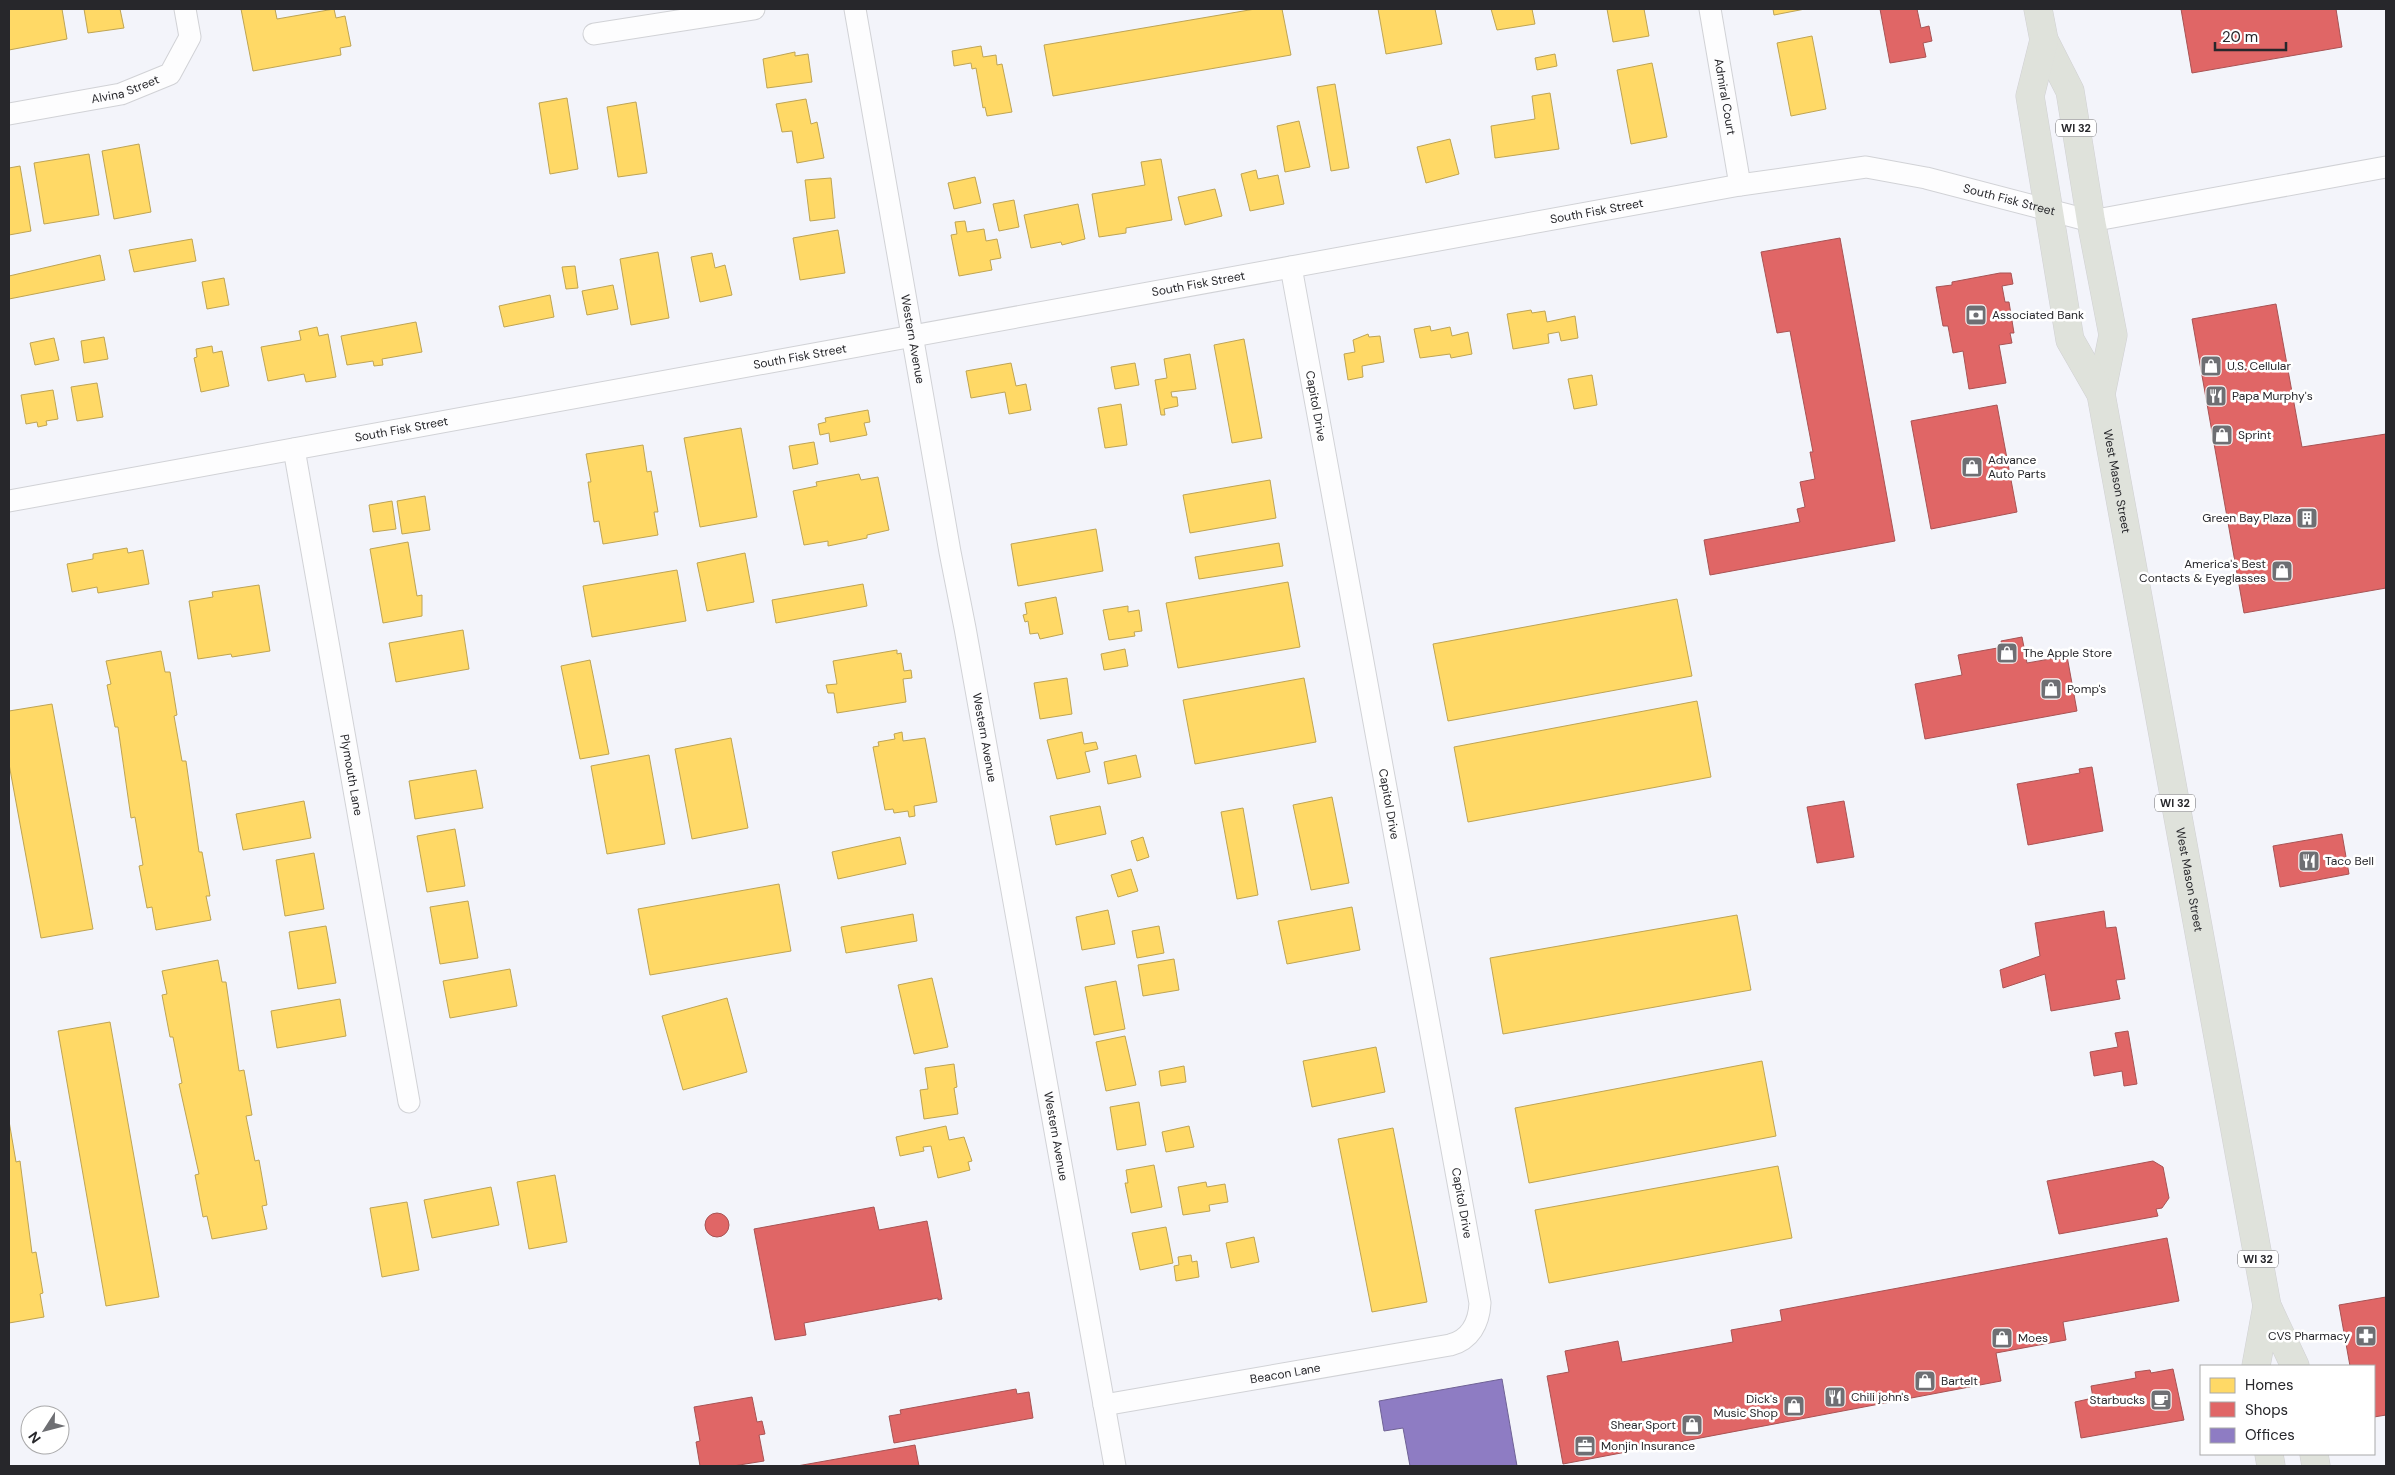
<svg xmlns="http://www.w3.org/2000/svg" width="2395" height="1475" font-family="'DM Sans',sans-serif">
	<style>
		.homes { fill: #ffd966; stroke: #bea454 }
		.shops { fill: #e06666; stroke: #a85354 }
		.offices { fill: #8e7cc3; stroke: #6f6295 }
		.lines { fill: none; stroke-linecap: round; stroke-linejoin: round }
		.minor-casing { stroke: #d1d2d6; stroke-width: 23 }
		.primary-casing { stroke: #d0d0d3; stroke-width: 29 }
		.minor { stroke: #fdfdfe; stroke-width: 21 }
		.primary { stroke: #dfe2db; stroke-width: 28 }
		.labels { text-anchor: middle; dominant-baseline: central; stroke-width: 5; stroke-linejoin: round; paint-order: stroke }
		.shield { fill: #fff; stroke: #68686b; stroke-width: 1 }
		.shield-label { font-size: 11px; font-weight: bold; fill: #27272b }
		.street-label { font-size: 12px; fill: #27272b; stroke: #fff }
		.poi-label { font-size: 12px; fill: #27272b; stroke: #fff; text-anchor: start }
	</style>
	<rect width="100%" height="100%" fill="#f3f4fa"/>
	<path class="homes" d="M9,9H62L67,39L9,50Z
		M84,9H120L124,28L88,33Z
		M241,9H275L277,19L334,9L336,18L345,16L351,46L340,48L341,55L253,71Z
		M1255,9H1282L1291,55L1053,96L1044,45Z
		M1378,9H1435L1442,44L1386,54Z
		M1491,9H1532L1535,24L1497,30Z
		M1607,9H1644L1649,36L1613,42Z
		M1773,9H1805L1774,15Z
		M1812,36L1826,109L1791,116L1777,43Z
		M981,46L983,57L996,55L997,65L1002,64L1012,112L987,116L985,107L983,108L976,68L972,69L971,63L954,66L952,51Z
		M795,52V56L808,54L812,82L767,88L763,59Z
		M1555,54L1557,66L1537,70L1535,58Z
		M1652,63L1667,137L1631,144L1617,70Z
		M1335,84L1349,168L1331,171L1317,87Z
		M1550,93L1559,149L1495,158L1491,126L1535,119L1532,96Z
		M567,98L578,169L550,174L539,103Z
		M806,99L811,124L817,122L824,158L797,163L792,131L782,132L776,104Z
		M636,102L647,173L618,177L607,107Z
		M1299,121L1310,167L1285,172L1277,126Z
		M1450,139L1459,174L1426,183L1417,147Z
		M139,144L151,212L114,219L102,151Z
		M89,154L99,215L44,224L34,163Z
		M1161,159L1172,220L1126,228V233L1099,237L1092,194L1145,185L1141,162Z
		M20,166L31,231L9,235V168Z
		M1256,170L1258,179L1278,175L1284,204L1250,211L1241,174Z
		M975,177L981,203L954,209L948,183Z
		M831,178L835,218L810,221L805,180Z
		M1215,189L1222,216L1185,225L1178,197Z
		M1014,200L1019,227L999,231L993,204Z
		M1078,204L1085,239L1062,245L1061,242L1031,248L1024,215Z
		M965,221L967,232L984,229L986,241L997,239L1001,258L990,260L992,270L959,276L951,235L957,234L955,222Z
		M838,230L845,273L800,280L793,238Z
		M192,239L196,261L134,272L129,250Z
		M658,252L669,318L631,325L620,259Z
		M712,253L715,268L725,265L732,295L700,302L691,257Z
		M100,255L105,280L9,299V276Z
		M575,266L578,288L566,289L562,267Z
		M224,278L229,305L207,309L202,282Z
		M613,285L618,309L587,315L582,291Z
		M550,295L554,317L504,327L499,306Z
		M1531,310L1532,313L1545,311L1547,322L1575,316L1578,338L1561,341L1559,332L1548,334L1549,343L1513,349L1507,314Z
		M416,322L422,352L382,359L383,365L374,366L373,361L347,365L341,336Z
		M1430,326L1431,331L1450,327L1452,336L1468,332L1472,354L1451,358L1450,354L1420,358L1414,329Z
		M317,327L319,336L328,334L336,377L306,382L304,374L268,381L261,347L301,340L299,331Z
		M1368,334L1369,337L1380,336L1384,362L1362,366L1363,377L1348,380L1344,354L1355,352L1353,340Z
		M104,337L108,359L84,363L81,341Z
		M54,338L59,360L35,365L30,343Z
		M1244,339L1262,438L1232,443L1214,345Z
		M212,346L213,353L222,351L229,386L201,392L194,358L197,357L196,349Z
		M1190,354L1196,389L1171,392L1172,397H1177L1178,406L1164,409L1165,415H1161L1155,380L1167,378L1164,359Z
		M1011,363L1016,386L1026,384L1031,410L1009,414L1005,392L971,398L966,371Z
		M1135,363L1139,385L1115,389L1111,367Z
		M1592,375L1597,405L1574,409L1568,379Z
		M97,383L103,417L77,421L71,387Z
		M53,390L58,419L46,421L47,425L38,427L37,422L26,424L21,395Z
		M1121,404L1127,445L1105,448L1098,408Z
		M868,410L870,422L864,423L867,435L830,442L829,433L820,435L818,424L826,422L825,418Z
		M741,428L757,517L700,527L684,438Z
		M814,442L818,464L793,469L789,446Z
		M643,445L647,472L651,471L658,512H654L658,535L603,544L599,521L594,522L588,482H591L586,454Z
		M859,474L861,480L878,477L889,530L867,535V538L828,546V541L804,545L793,491L817,486L816,482Z
		M1270,480L1276,518L1190,533L1183,495Z
		M425,496L430,530L402,534L397,501Z
		M392,501L396,529L373,532L369,505Z
		M1096,529L1103,571L1018,586L1011,544Z
		M408,542L417,596L422,595V616L383,623L370,549Z
		M1279,543L1283,566L1199,579L1195,557Z
		M127,548L128,553L143,550L149,584L98,593L97,587L72,592L67,564L93,559V554Z
		M745,553L754,602L707,611L697,563Z
		M677,570L686,621L592,637L583,586Z
		M1288,582L1300,647L1178,668L1166,603Z
		M863,584L867,606L776,623L772,600Z
		M259,585L270,651L232,657L231,654L198,659L189,601L213,597L212,592Z
		M1056,597L1063,634L1040,639L1038,633L1030,634L1028,621L1025,622L1023,615L1027,614L1025,603Z
		M1677,599L1692,676L1448,721L1433,644Z
		M1128,606V612L1139,610L1142,631L1134,632L1135,636L1109,640L1103,610Z
		M463,630L469,669L396,682L389,643Z
		M1125,649L1128,666L1104,670L1101,654Z
		M897,650V654L901,653L904,671L911,670L912,678L903,679L906,702L837,713L834,693H828L826,685L837,684L833,661Z
		M161,651L165,672H170L177,715L174,716L182,761H186L199,852H202L210,896H206L211,920L156,930L152,907L147,908L139,866L143,865L135,817L131,818L118,727H115L107,685L111,684L106,661Z
		M590,660L609,754L580,759L561,666Z
		M1067,678L1072,714L1040,719L1034,683Z
		M1304,678L1316,742L1195,764L1183,700Z
		M1697,701L1711,777L1468,822L1454,747Z
		M52,704L93,929L41,938L9,764V711Z
		M902,732L903,741L925,738L937,802L914,806L915,816L909,817L908,811L894,813L893,809L885,810L873,747L879,746L878,742L895,739L894,734Z
		M1082,732L1084,744L1096,742L1098,749L1085,752L1090,772L1057,779L1047,740Z
		M731,738L748,828L692,839L675,749Z
		M649,755L665,844L607,854L591,766Z
		M1136,755L1141,777L1108,784L1104,762Z
		M476,770L483,808L415,819L409,781Z
		M1332,797L1349,883L1311,890L1293,805Z
		M304,801L311,838L243,850L236,814Z
		M1100,806L1106,834L1056,845L1050,816Z
		M1243,808L1258,895L1237,899L1221,812Z
		M455,829L465,886L427,892L417,836Z
		M900,837L906,864L838,879L832,852Z
		M1143,837L1149,857L1137,861L1131,841Z
		M314,853L324,909L285,916L276,860Z
		M1131,869L1138,891L1118,897L1111,875Z
		M779,884L791,951L650,975L638,909Z
		M468,901L478,958L440,964L430,907Z
		M1352,907L1360,950L1287,964L1278,921Z
		M1108,910L1115,944L1082,950L1076,917Z
		M913,914L917,941L846,953L841,927Z
		M1737,915L1751,990L1503,1034L1490,958Z
		M326,926L336,983L298,989L289,932Z
		M1159,926L1164,953L1137,958L1132,931Z
		M1174,959L1179,990L1143,996L1138,965Z
		M218,960L222,982H226L239,1071L244,1070L252,1115L246,1116L255,1161L259,1160L267,1205L262,1206L267,1229L212,1239L207,1216L203,1217L195,1175L199,1174L179,1084L182,1083L173,1037H170L162,995L167,994L162,971Z
		M510,969L517,1006L450,1018L443,981Z
		M932,978L948,1047L914,1054L898,985Z
		M1116,981L1125,1029L1094,1035L1085,987Z
		M727,998L747,1072L683,1090L662,1016Z
		M340,999L346,1036L277,1048L271,1011Z
		M110,1022L159,1297L106,1306L58,1031Z
		M1125,1036L1136,1085L1106,1091L1096,1042Z
		M1376,1047L1385,1092L1312,1107L1303,1061Z
		M1762,1061L1776,1136L1529,1183L1515,1108Z
		M954,1064L957,1087L954,1088L958,1114L924,1119L920,1090L928,1089L925,1068Z
		M1184,1066L1186,1082L1161,1086L1159,1071Z
		M1139,1102L1146,1145L1117,1150L1110,1107Z
		M9,1121L16,1162L20,1161L32,1253L36,1252L43,1293L40,1294L44,1317L9,1323Z
		M946,1126L949,1140L964,1137L972,1161L968,1162L970,1170L938,1178L931,1146L923,1147L924,1151L900,1156L896,1137Z
		M1189,1126L1194,1147L1166,1152L1162,1132Z
		M1393,1128L1427,1302L1372,1312L1338,1139Z
		M1154,1165L1162,1207L1131,1213L1125,1183H1128L1126,1170Z
		M1778,1166L1792,1238L1549,1283L1535,1210Z
		M555,1175L567,1242L529,1249L517,1182Z
		M1206,1182L1207,1187L1225,1184L1228,1202L1209,1205L1210,1211L1183,1215L1178,1187Z
		M491,1187L499,1225L432,1238L424,1200Z
		M407,1202L419,1270L382,1277L370,1208Z
		M1166,1227L1173,1263L1140,1270L1132,1233Z
		M1254,1237L1259,1262L1231,1268L1226,1243Z
		M1191,1255L1192,1262L1197,1261L1199,1277L1176,1281L1174,1266L1179,1265L1178,1257Z"/>
	<path class="shops" d="M1880,9H1917L1921,28L1929,26L1932,41L1923,43L1926,57L1890,63Z
		M2181,9H2336L2342,47L2192,73Z
		M1840,238L1895,541L1710,575L1704,540L1800,522L1797,509L1805,507L1800,482L1815,479L1810,452H1813L1790,331L1777,333L1761,252Z
		M2000,273H2011L2013,284L2002,286L2005,302H2009L2014,333H2010L2012,343L1999,345L2006,383L1969,389L1963,351L1953,353L1948,326H1943L1936,287L1952,285V282Z
		M2276,304L2302,447L2386,434V588L2244,613L2192,319Z
		M1997,405L2017,512L1931,529L1911,421Z
		M2022,637L2027,663L2067,656L2077,711L1925,739L1915,684L1962,675L1958,655L2003,647L2001,641Z
		M2092,767L2103,831L2028,845L2017,784L2080,773L2079,769Z
		M1844,801L1854,857L1817,863L1807,807Z
		M2342,834L2349,874L2280,887L2273,846Z
		M2104,911L2106,928L2116,927L2125,979L2116,980L2120,999L2051,1011L2045,974L2003,988L2000,970L2040,956L2035,923Z
		M2128,1031L2137,1084L2124,1086L2122,1071L2094,1076L2090,1052L2118,1047L2115,1033Z
		M2153,1161L2163,1167L2169,1198L2162,1208L2156,1209L2158,1216L2059,1234L2047,1181Z
		M874,1207L879,1230L927,1221L942,1299L938,1300V1298L804,1323L806,1335L775,1340L754,1229Z
		M705 1225a12 12 0 1 1 24 0a12 12 0 1 1-24 0Z
		M2167,1238L2179,1301L2063,1322L2066,1340L1996,1353L2001,1381L1563,1464L1547,1376L1569,1372L1565,1351L1618,1341L1622,1362L1733,1342L1731,1330L1782,1321L1780,1310Z
		M2386,1297V1415L2374,1417V1366H2350L2339,1305Z
		M2173,1369L2184,1420L2081,1438L2075,1402L2093,1398L2091,1386L2136,1378L2135,1372L2150,1370L2151,1373Z
		M1016,1389L1017,1394L1029,1392L1033,1418L894,1443L889,1416L901,1414L900,1410Z
		M752,1397L757,1422L762,1421L765,1434L759,1435L764,1461L733,1466H700L696,1442L700,1441L694,1407Z
		M915,1445L919,1466H797Z"/>
	<path class="offices" d="M1502,1379L1517,1466H1410L1403,1428L1384,1431L1379,1401Z"/>
	<g class="lines">
		<g class="minor-casing">
			<g id="minor">
				<path id="s1" d="M855,9L950,552L965,628L1115,1466"/>
				<path id="s2" d="M1710,9L1740,185"/>
				<path d="M594,34L754,9"/>
				<path id="s3" d="M9,114L121,94L170,74L190,37L185,9"/>
				<path id="s4" d="M294,449L409,1102"/>
				<path id="s5" d="M9,501L1740,185L1866,167L1926,178L2091,221L2386,167"/>
				<path id="s6" d="M1104,1405L1450,1345C1470,1340 1479,1323 1480,1303L1291,267"/>
			</g>
		</g>
		<g class="primary-casing">
			<g id="primary">
				<path d="M2038,9L2044,40L2070,91L2091,221L2113,335L2101,394"/>
				<path id="s7" d="M2044,40L2030,96L2070,340L2101,394L2267,1306L2295,1366"/>
				<path d="M2256,1366L2267,1306"/>
				<path d="M2269,1454L2271,1466"/>
				<path d="M2314,1454L2316,1466"/>
			</g>
		</g>
		<use href="#minor" class="minor"/>
		<use href="#primary" class="primary"/>
	</g>
	<defs>
		<g id="bank-square" transform="scale(1.125)"><rect x="-9" y="-9" width="18" height="18" rx="4" fill="#6e6f73" stroke="#fff"/><path d="M-6-4H6V4H-6ZM0-2.3a2.3 2.3 0 1 0 0 4.6a2.3 2.3 0 1 0 0-4.6Z" fill="#fff"/></g>
		<g id="shop-square" transform="scale(1.125)"><rect x="-9" y="-9" width="18" height="18" rx="4" fill="#6e6f73" stroke="#fff"/><path d="M-5-2.5h2.3a2.7 3.5 0 0 1 5.4 0H5L5.5 6h-11ZM-1.5-2.5h3a1.5 2.3 0 0 0-3 0Z" fill="#fff"/></g>
		<g id="restaurant-square" transform="scale(1.125)"><rect x="-9" y="-9" width="18" height="18" rx="4" fill="#6e6f73" stroke="#fff"/><path d="M-5-6h1v4h1v-4h1v4h1v-4h1v5L-1.5 .5V6h-2V.5L-5-1ZM5-6V6H3V1.5H1.5Q1.5-4 5-6Z" fill="#fff"/></g>
		<g id="building-square" transform="scale(1.125)"><rect x="-9" y="-9" width="18" height="18" rx="4" fill="#6e6f73" stroke="#fff"/><path d="M-4-6H4V6H1V3H-1V6H-4ZM-2.5-4.3h1.7v1.8h-1.7ZM.8-4.3h1.7v1.8H.8ZM-2.5-1h1.7V.8h-1.7ZM.8-1h1.7V.8H.8Z" fill="#fff"/></g>
		<g id="pharmacy-square" transform="scale(1.125)"><rect x="-9" y="-9" width="18" height="18" rx="4" fill="#6e6f73" stroke="#fff"/><path d="M-2-6h4v4h4v4h-4v4h-4v-4h-4v-4h4Z" fill="#fff"/></g>
		<g id="cafe-square" transform="scale(1.125)"><rect x="-9" y="-9" width="18" height="18" rx="4" fill="#6e6f73" stroke="#fff"/><path d="M-5.5-4.5H6V0H3Q3 3.5 0 3.5H-2.5Q-5.5 3.5-5.5 0ZM3-3.2v2h1.7v-2ZM-6 4.5H4V6H-6Z" fill="#fff"/></g>
		<g id="office-square" transform="scale(1.125)"><rect x="-9" y="-9" width="18" height="18" rx="4" fill="#6e6f73" stroke="#fff"/><path d="M-6-3h4V-5.5h4V-3h4V5H-6ZM-1-4.5V-3h2v-1.5ZM-6 0V1H6V0Z" fill="#fff"/></g>
	</defs>
	<g fill-rule="evenodd">
		<use href="#bank-square" x="1976" y="315"/>
		<use href="#shop-square" x="2211" y="366"/>
		<use href="#restaurant-square" x="2216" y="396"/>
		<use href="#shop-square" x="2222" y="435"/>
		<use href="#shop-square" x="1972" y="467"/>
		<use href="#building-square" x="2307" y="518"/>
		<use href="#shop-square" x="2282" y="571"/>
		<use href="#shop-square" x="2007" y="653"/>
		<use href="#shop-square" x="2051" y="689"/>
		<use href="#restaurant-square" x="2309" y="861"/>
		<use href="#pharmacy-square" x="2366" y="1336"/>
		<use href="#shop-square" x="2002" y="1338"/>
		<use href="#shop-square" x="1925" y="1381"/>
		<use href="#restaurant-square" x="1835" y="1397"/>
		<use href="#cafe-square" x="2161" y="1400"/>
		<use href="#shop-square" x="1794" y="1406"/>
		<use href="#shop-square" x="1692" y="1425"/>
		<use href="#office-square" x="1585" y="1446"/>
	</g>
	<g class="labels">
		<g class="shield">
			<rect x="2056" y="119.5" width="40" height="17" rx="4"/>
			<rect x="2155" y="794.5" width="40" height="17" rx="4"/>
			<rect x="2238" y="1250.5" width="40" height="17" rx="4"/>
		</g>
		<g class="shield-label">
			<text x="2076" y="128">WI 32</text>
			<text x="2175" y="803">WI 32</text>
			<text x="2258" y="1259">WI 32</text>
		</g>
		<g class="street-label">
			<text stroke="none"><textPath href="#s3" startOffset="119">Alvina Street</textPath></text>
			<text stroke="none"><textPath href="#s2" startOffset="89">Admiral Court</textPath></text>
			<text stroke="none"><textPath href="#s5" startOffset="2034">South Fisk Street</textPath></text>
			<text stroke="none"><textPath href="#s5" startOffset="1614">South Fisk Street</textPath></text>
			<text stroke="none"><textPath href="#s5" startOffset="1209">South Fisk Street</textPath></text>
			<text stroke="none"><textPath href="#s1" startOffset="335">Western Avenue</textPath></text>
			<text stroke="none"><textPath href="#s5" startOffset="804">South Fisk Street</textPath></text>
			<text transform="translate(1316 406) rotate(80)">Capitol Drive</text>
			<text stroke="none"><textPath href="#s5" startOffset="399">South Fisk Street</textPath></text>
			<text stroke="none"><textPath href="#s7" startOffset="456">West Mason Street</textPath></text>
			<text stroke="none"><textPath href="#s1" startOffset="740">Western Avenue</textPath></text>
			<text stroke="none"><textPath href="#s4" startOffset="331">Plymouth Lane</textPath></text>
			<text transform="translate(1389 804) rotate(80)">Capitol Drive</text>
			<text stroke="none"><textPath href="#s7" startOffset="861">West Mason Street</textPath></text>
			<text stroke="none"><textPath href="#s1" startOffset="1145">Western Avenue</textPath></text>
			<text transform="translate(1462 1203) rotate(80)">Capitol Drive</text>
			<text stroke="none"><textPath href="#s6" startOffset="184">Beacon Lane</textPath></text>
		</g>
		<g class="poi-label">
			<text x="1992" y="315">Associated Bank</text>
			<text x="2227" y="366">U.S. Cellular</text>
			<text x="2232" y="396">Papa Murphy's</text>
			<text x="2238" y="435">Sprint</text>
			<text x="1988" y="460">Advance<tspan x="1988" dy="14">Auto Parts</tspan></text>
			<text x="2291" y="518" text-anchor="end">Green Bay Plaza</text>
			<text x="2266" y="564" text-anchor="end">America's Best<tspan x="2266" dy="14">Contacts &amp; Eyeglasses</tspan></text>
			<text x="2023" y="653">The Apple Store</text>
			<text x="2067" y="689">Pomp's</text>
			<text x="2325" y="861">Taco Bell</text>
			<text x="2350" y="1336" text-anchor="end">CVS Pharmacy</text>
			<text x="2018" y="1338">Moes</text>
			<text x="1941" y="1381">Bartelt</text>
			<text x="1851" y="1397">Chili john's</text>
			<text x="1778" y="1399" text-anchor="end">Dick's<tspan x="1778" dy="14">Music Shop</tspan></text>
			<text x="2145" y="1400" text-anchor="end">Starbucks</text>
			<text x="1676" y="1425" text-anchor="end">Shear Sport</text>
			<text x="1601" y="1446">Monjin Insurance</text>
		</g>
	</g>
	<rect width="2395" height="1475" fill="none" stroke="#27272b" stroke-width="20"/>
	<rect x="2200" y="1365" width="175" height="90" fill="#ffffff" stroke="#a9a9aa"/>
	<rect x="2210" y="1378" width="25" height="15" fill="#ffd966" stroke="#a9a9aa"/>
	<text x="2245" y="1390" font-size="15" fill="#27272b">Homes</text>
	<rect x="2210" y="1402" width="25" height="15" fill="#e06666" stroke="#a9a9aa"/>
	<text x="2245" y="1415" font-size="15" fill="#27272b">Shops</text>
	<rect x="2210" y="1428" width="25" height="15" fill="#8e7cc3" stroke="#a9a9aa"/>
	<text x="2245" y="1440" font-size="15" fill="#27272b">Offices</text>
	<g transform="translate(45 1430) rotate(234)"><circle r="24" fill="#ffffff" stroke="#a9a9aa"/>
	<path d="M0-4L9 19L0 12L-9 19Z" fill="#6e6f73"/>
	<text y="-8" font-size="14" font-weight="bold" text-anchor="middle" fill="#27272b">N</text>
	</g>
	<path d="M2215 42v8h71v-8" fill="none" stroke="#27272b" stroke-width="2.5"/>
	<text x="2222" y="42" font-size="15" fill="#27272b" stroke="#ffffff" stroke-width="4" paint-order="stroke">20 m</text>
</svg>
